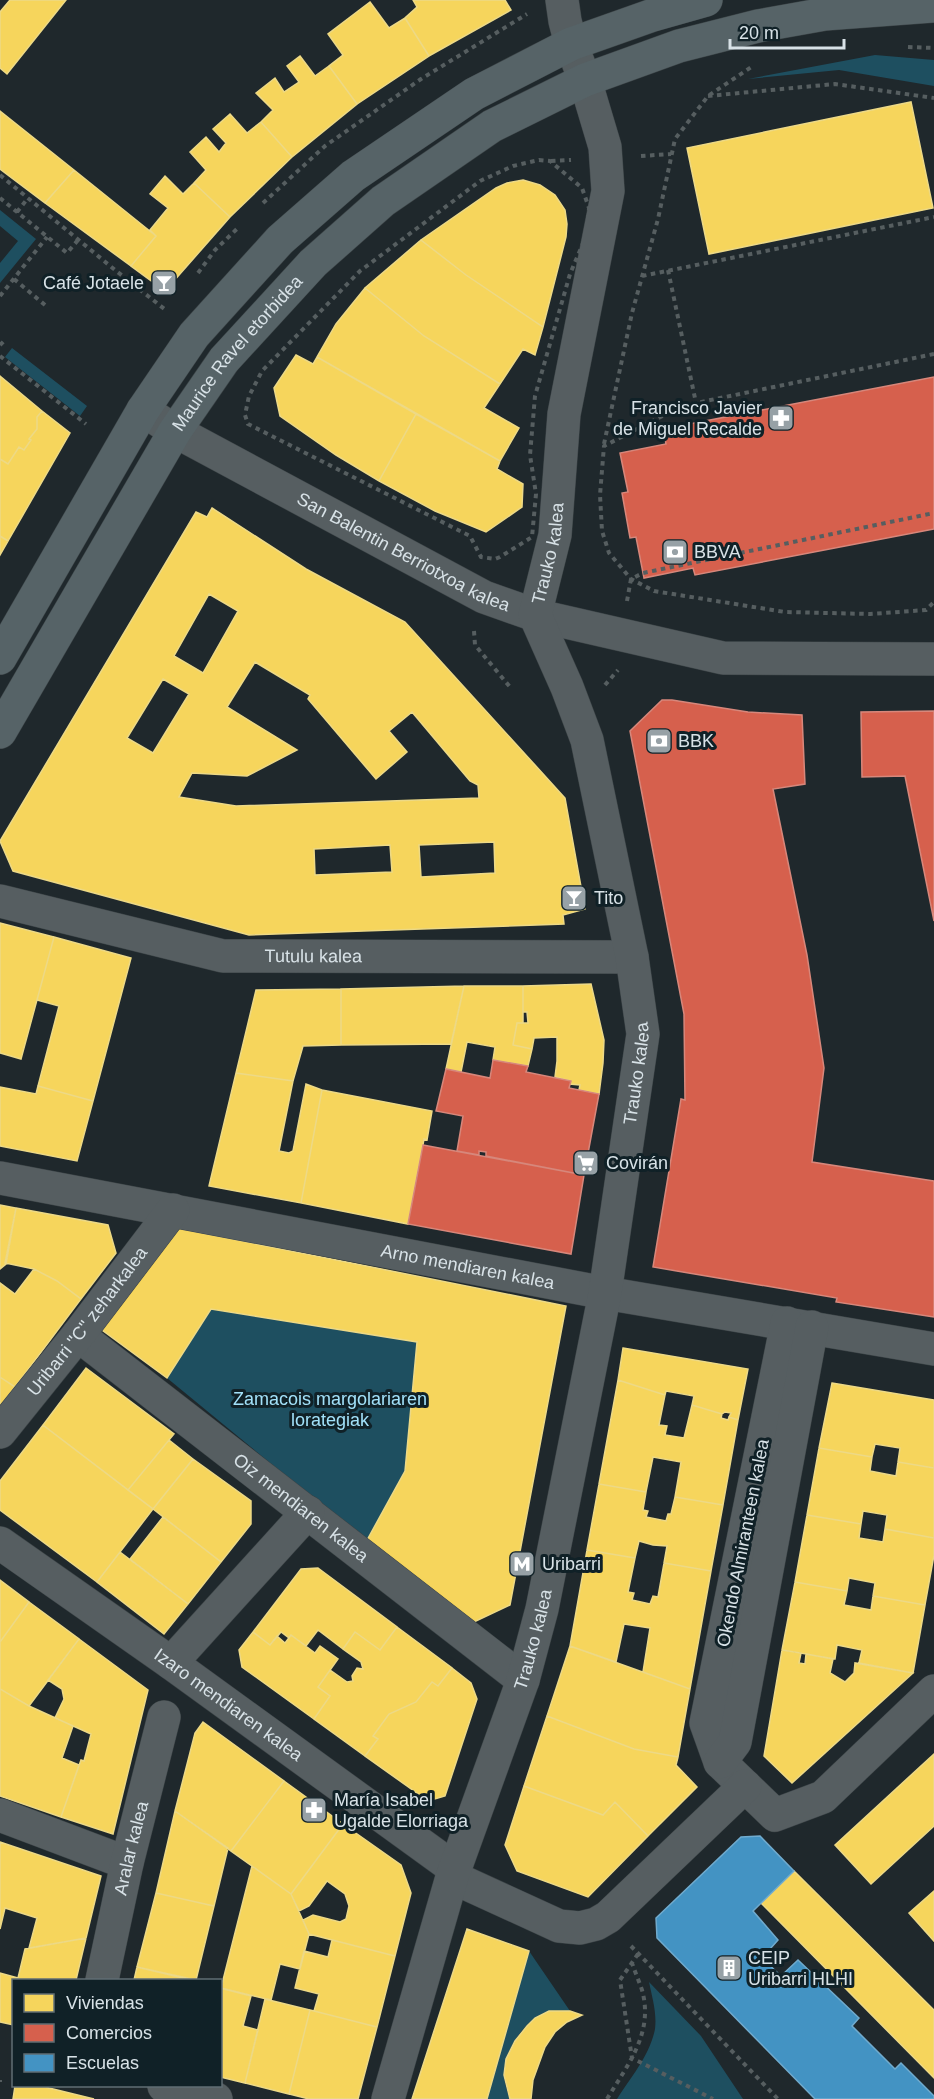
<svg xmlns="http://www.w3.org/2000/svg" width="934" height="2099" font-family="Helvetica,sans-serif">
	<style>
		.green { fill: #1e4f60 }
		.homes { fill: #f6d55c; stroke: #edd986; stroke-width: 1.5; fill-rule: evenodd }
		.shops { fill: #d6604d; stroke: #d7877b; stroke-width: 1.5 }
		.schools { fill: #4393c3; stroke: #70abce; stroke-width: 1.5 }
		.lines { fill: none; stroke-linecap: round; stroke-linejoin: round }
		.street-casing { stroke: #3b4346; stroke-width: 34 }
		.primary-casing { stroke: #3b4346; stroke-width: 34 }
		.path { stroke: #565e60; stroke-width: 4; stroke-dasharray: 4.5 4.5; stroke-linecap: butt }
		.street { stroke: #565e61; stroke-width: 33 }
		.primary { stroke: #566367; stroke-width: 33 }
		.labels { text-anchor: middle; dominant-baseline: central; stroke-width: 6; stroke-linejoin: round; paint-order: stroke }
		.poi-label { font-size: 18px; fill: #d8e2e7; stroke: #102127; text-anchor: start }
		.street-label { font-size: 18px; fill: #d8e2e7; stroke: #102127 }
		.park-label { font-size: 18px; fill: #a2e1f9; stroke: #102127 }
	</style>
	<rect width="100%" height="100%" fill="#1f282c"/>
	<path class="green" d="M875,55L934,60V86L839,70L748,79Z
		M0,210L36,239L0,283V263L18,241L0,226Z
		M12,348L87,406L80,416L5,357Z
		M211,1309L417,1342L405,1471L366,1542L167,1378Z
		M529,1951L570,2011C563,2011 554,2010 547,2012C524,2020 503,2052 504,2076C505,2084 507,2092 510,2099H487Z
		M649,1982L701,2036L743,2099H617C631,2077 650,2055 655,2029C657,2013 652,1997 649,1982Z"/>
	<path class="homes" d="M10,0H66L7,74L0,68V12Z
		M413,0H505L511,10L429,56L405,18L417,7Z
		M370,2L389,28L405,18L429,56L357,104L329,66L343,55L328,34Z
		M300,56L315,76L329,66L357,104L292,157L261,122L273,110L256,93L275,78L284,92L299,82L287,66Z
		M911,102L933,208L709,254L687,148Z
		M0,111L74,170L45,203L0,169Z
		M230,114L247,133L261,122L292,157L230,217L194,183L206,170L190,152L206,137L219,152L226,143L213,129Z
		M74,170L156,236L131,266L45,203Z
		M165,176L183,194L194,183L230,217L165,291L131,266L156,236L150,230L168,208L150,194Z
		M523,180L540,185L555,195L565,210L567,224L566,237L543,327L466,275L421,240L496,188L507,183Z
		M421,240L466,275L543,327L535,355L523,349L500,384L424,336L365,288Z
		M365,288L424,336L500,384L484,408L519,428L500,461L317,357L336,324Z
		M296,355L313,364L317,357L416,414L379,481L336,455L280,416L274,388Z
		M0,376L42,411L37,417V429L29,439L31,440L24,450L19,447L8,464L0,459Z
		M42,411L70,433L8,541L0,536V459L8,464L19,447L24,450L31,440L29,439L37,429V417Z
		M416,414L500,461L497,469L523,484L522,507L486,532L435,511L379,481Z
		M212,508L306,569L405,622L565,798L585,909L563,915L564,924L249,935L13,871L0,841L196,512L207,517ZM209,594L238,611L203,673L174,656ZM255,662L310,695L308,699L376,779L407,752L389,731L412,712L470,781L478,785L479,798L236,806L179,797L192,773L247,776L297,750L227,707ZM163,679L189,694L153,753L127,738ZM494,842L495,873L421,877L419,845ZM390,845L392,872L315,875L314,849Z
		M0,536L8,541L0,555Z
		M0,923L54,937L21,1059L0,1053Z
		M54,937L131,958L93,1101L38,1086L59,1006L37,1000Z
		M591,984L604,1040L603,1063L599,1094L579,1090L580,1085L570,1084L571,1081L555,1077L557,1061V1037L534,1038L532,1049L513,1045L517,1023H528L527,1012H523V986Z
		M464,986L451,1044L341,1045V989Z
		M464,986H523V1023H517L513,1045L532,1049L528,1066L493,1060L495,1047L467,1042L461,1072L446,1069Z
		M341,989V1045L303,1046L293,1081L236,1073L256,990Z
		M236,1073L293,1081L279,1151L289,1153L293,1151L306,1084L322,1090L301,1203L209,1186Z
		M38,1086L93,1101L77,1161L0,1146V1087L36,1094Z
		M322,1090L432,1111L427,1140L424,1139L408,1224L301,1203Z
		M0,1205L16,1208L6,1264L0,1269Z
		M16,1208L108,1225L116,1253L81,1299L57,1281L34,1269L5,1263Z
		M172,1227L566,1306L510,1605L472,1623L366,1542L405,1471L417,1342L211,1309L167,1378L102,1330Z
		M34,1269L57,1281L81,1299L15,1387L0,1377V1283L15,1294Z
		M623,1348L748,1369L738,1420L729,1417L731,1413L725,1412L722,1414L692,1405L694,1396L666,1391L665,1395L618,1380Z
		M86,1368L174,1434L128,1490L43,1425Z
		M0,1377L15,1387L0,1407Z
		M618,1380L665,1395L659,1425L667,1426L665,1435L684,1438L692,1405L722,1414L721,1418L728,1420L729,1417L738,1420L723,1505L675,1497L681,1462L653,1457L646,1492L599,1484Z
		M832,1383L934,1400V1468L898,1462L900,1448L875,1444L872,1457L819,1448Z
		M43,1425L153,1509L97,1582L0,1510V1481Z
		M169,1440L193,1459L153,1509L128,1490Z
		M819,1448L872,1457L870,1471L896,1476L898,1462L934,1468V1538L885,1529L887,1515L863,1511L861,1524L807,1515Z
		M193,1459L251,1501V1524L221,1562L153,1509Z
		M599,1484L646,1492L643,1510L648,1511L646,1517L666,1521L668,1514H671L675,1497L723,1505L711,1571L664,1563L667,1546L653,1545L639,1541L635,1558L587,1550Z
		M807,1515L861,1524L859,1538L883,1542L885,1529L934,1538V1555L925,1605L873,1596L875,1583L849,1578L847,1591L795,1582Z
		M163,1517L221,1562L188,1604L130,1559Z
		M587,1550L635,1558L628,1592L634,1593L632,1600L650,1604L653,1596L658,1597L664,1563L711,1571L690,1689L643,1672L650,1628L624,1624L616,1662L570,1646Z
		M120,1552L188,1604L164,1634L97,1582Z
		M318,1568L397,1627L380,1650L355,1632L343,1649L318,1630L306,1646L291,1635L289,1638L281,1632L270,1645L253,1632L301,1569Z
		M0,1580L29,1602L0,1642Z
		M795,1582L847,1591L844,1605L871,1610L873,1596L925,1605L913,1673L859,1663L862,1650L837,1645L835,1659L782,1650Z
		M29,1602L79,1639L29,1706L0,1689V1642Z
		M397,1627L452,1668L438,1686L432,1682L416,1702L389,1714L373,1736L378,1739L365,1756L314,1719L330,1696L318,1687L330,1670L347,1682L353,1681L352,1676L357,1668L363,1669L361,1662L343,1649L355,1632L380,1650Z
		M253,1632L270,1645L277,1636L285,1643L291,1635L315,1653L320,1646L338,1659L318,1687L330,1696L314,1719L242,1667L239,1650Z
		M79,1639L148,1690L113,1834L61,1817L81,1760L84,1761L91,1734L55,1718L64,1699L62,1689L48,1680Z
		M570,1646L690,1689L678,1757L634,1749L547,1716Z
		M782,1650L801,1653L799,1663L805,1664L806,1654L833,1659L830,1673L845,1682L854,1673L855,1663L913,1673L792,1783L764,1756Z
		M452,1668L471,1683L477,1699L445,1796L428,1801L365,1756L378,1739L373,1736L389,1714L416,1702L432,1682L438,1686Z
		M0,1689L29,1706L73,1726L62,1758L79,1765L61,1817L0,1796Z
		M547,1716L634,1749L678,1757L676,1765L697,1787L648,1836L615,1802L603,1815L524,1786Z
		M203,1722L284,1781L231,1851L175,1811L195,1733Z
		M934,1754V1826L871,1884L835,1845Z
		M284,1781L343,1824L291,1894L231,1851Z
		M524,1786L603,1815L615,1802L648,1836L588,1897L517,1871L505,1845Z
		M175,1811L228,1848L214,1906L156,1893Z
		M343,1824L401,1865L411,1893L395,1956L309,1934L303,1920L313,1915L340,1922L346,1919L349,1906L345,1894L327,1881L309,1906L299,1911L291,1894Z
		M0,1842L101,1876L86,1938L29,1948L37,1918L5,1908L0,1929Z
		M252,1866L291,1894L309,1934L300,1969L280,1964L271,2000L221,1988Z
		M794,1871L934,2010V2078L761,1903Z
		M934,1891V1941L909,1913Z
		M156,1893L214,1906L196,1980L137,1967Z
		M467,1929L529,1951L487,2099H412Z
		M86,1938L76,1980H14V2025L0,2022V1973L18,1978L25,1949Z
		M332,1940L395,1956L377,2027L314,2011L319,1994L295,1988L304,1951L328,1957Z
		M137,1967L187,1979V1980H134Z
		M220,1988L251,1996L243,2026L258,2030L245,2083L220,2077Z
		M265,1999L310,2010L289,2094L245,2083Z
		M310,2010L377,2027L358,2099H309L289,2094Z
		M549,2011H570L582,2015L567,2022L555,2032L545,2047L533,2080L531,2099H510L504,2075L506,2059L515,2041L527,2026L535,2018Z
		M15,2086H41L94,2099H13Z"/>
	<path class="shops" d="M934,377V529L695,575L693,568L644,578L636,537L630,538L622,493L628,492L620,453L666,444L663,429Z
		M662,700H672L748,712L802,715L805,784L773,789L807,955L824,1068L812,1162L934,1181V1317L836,1302L837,1298L653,1267L681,1099L685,1100L684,1014L630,731Z
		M934,711V921L905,776L862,777L861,712Z
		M493,1060L528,1066L526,1072L571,1081L569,1088L599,1094L584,1175L486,1156V1152L479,1151V1155L457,1151L463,1116L436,1111L446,1069L490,1078Z
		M423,1145L584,1175L571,1254L408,1224Z"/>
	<path class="schools" d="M760,1836L794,1871L753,1911L778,1940L762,1958L781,1976L798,1960L859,2018L852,2026L895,2069L901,2063L934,2096V2099H815L657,1938L656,1918L741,1837Z"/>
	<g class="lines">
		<g class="street-casing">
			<g id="street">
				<path id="s1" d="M143,410L175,431L484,597L535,615L723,658L934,659"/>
				<path id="s2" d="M0,901L223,956L632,957"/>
				<path id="s3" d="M0,1178L605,1293L934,1349"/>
				<path d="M787,1323L706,1723L720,1762L775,1815L823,1797L934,1691"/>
				<path id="s4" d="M78,1335L523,1680"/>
				<path id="s5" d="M0,1432L78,1335L173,1210"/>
				<path id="s6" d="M0,1543L171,1663L455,1869"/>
				<path d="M171,1663L308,1512"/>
				<path d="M720,1762L735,1742L812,1327"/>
				<path d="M0,1815L127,1863"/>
				<path d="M452,1877L559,1926L580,1928L596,1924L608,1917L745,1786"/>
				<path id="s7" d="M102,1980L127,1863L164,1717"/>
				<path d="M164,2086L216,2099"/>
				<path id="s8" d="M388,2099L452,1877L523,1680L542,1609L605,1293L643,1034L632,957L587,740L567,687L535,615L555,535L564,414L608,191L605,147L585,80L571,44L565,21L562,0"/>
			</g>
		</g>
		<g class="primary-casing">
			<g id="primary">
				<path d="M0,658L143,410L194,335L280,240L353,176L474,94L571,44L653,15L706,0"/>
				<path id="s9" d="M0,732L175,431L224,360L313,263L383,201L492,126L585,80L679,46L758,26L825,14L934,6"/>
			</g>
		</g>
		<path class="path" d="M908,47L934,48
			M708,96L835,84L934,98
			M641,156L671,154
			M539,160L550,161L582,188L589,208L587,234L570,274L535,396L530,455L536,494L532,537L500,557L495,559L481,557L470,536L248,424L245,415L249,396L262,371L360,271L480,181L513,166Z
			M551,161L571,160
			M0,175L115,270L167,311
			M0,198L67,253L78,240
			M263,203L325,146L421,79L527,14
			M17,212L28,198
			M668,270L696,403
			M198,273L215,250L239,227
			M642,276L934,217
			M14,279L45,305
			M0,296L47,237
			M0,345L4,341
			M934,354L696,403L674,410L604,446L600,495L602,531L609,553L631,579L654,591L785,612L870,614L926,610L934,602
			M0,356L86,424
			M604,444L632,313L658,219L675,139L708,96L753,66
			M627,601L631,579L643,573L934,513
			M474,631L475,645L510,687
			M605,685L618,670
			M631,1946L778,2099
			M638,1954L620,1980L632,2058L713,2099
			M0,2082V2080
			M607,2099C628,2064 654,2033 642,1990C639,1981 635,1972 632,1963"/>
		<use href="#street" class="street"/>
		<use href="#primary" class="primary"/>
	</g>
	<defs>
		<g id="bar-square" transform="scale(1.35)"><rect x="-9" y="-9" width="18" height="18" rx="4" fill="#97a1a6" stroke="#102127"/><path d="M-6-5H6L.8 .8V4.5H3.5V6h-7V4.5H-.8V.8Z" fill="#fff"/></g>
		<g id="pharmacy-square" transform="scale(1.35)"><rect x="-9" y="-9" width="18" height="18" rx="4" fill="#97a1a6" stroke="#102127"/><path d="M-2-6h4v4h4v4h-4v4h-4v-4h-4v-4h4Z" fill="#fff"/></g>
		<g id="bank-square" transform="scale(1.35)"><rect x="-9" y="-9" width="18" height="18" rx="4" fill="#97a1a6" stroke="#102127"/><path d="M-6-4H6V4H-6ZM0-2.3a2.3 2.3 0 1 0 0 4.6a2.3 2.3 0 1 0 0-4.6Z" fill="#fff"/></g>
		<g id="supermarket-square" transform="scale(1.35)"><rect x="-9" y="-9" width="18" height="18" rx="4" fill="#97a1a6" stroke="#102127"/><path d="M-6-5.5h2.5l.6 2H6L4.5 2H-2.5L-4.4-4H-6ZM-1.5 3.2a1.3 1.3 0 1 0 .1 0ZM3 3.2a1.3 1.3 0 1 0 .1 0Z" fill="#fff"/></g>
		<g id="metro-square" transform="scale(1.35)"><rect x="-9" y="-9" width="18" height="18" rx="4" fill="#97a1a6" stroke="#102127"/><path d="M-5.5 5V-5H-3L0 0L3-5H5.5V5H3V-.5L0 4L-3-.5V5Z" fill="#fff"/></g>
		<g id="building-square" transform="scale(1.35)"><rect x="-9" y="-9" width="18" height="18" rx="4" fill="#97a1a6" stroke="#102127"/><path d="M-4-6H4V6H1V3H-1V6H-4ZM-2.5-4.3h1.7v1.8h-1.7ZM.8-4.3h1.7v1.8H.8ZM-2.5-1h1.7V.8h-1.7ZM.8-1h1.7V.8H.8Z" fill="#fff"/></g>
	</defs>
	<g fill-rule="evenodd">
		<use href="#bar-square" x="164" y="283"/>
		<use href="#pharmacy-square" x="781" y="418"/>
		<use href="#bank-square" x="675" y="552"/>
		<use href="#bank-square" x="659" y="741"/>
		<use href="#bar-square" x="574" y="898"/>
		<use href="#supermarket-square" x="586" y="1163"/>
		<use href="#metro-square" x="522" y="1564"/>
		<use href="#pharmacy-square" x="314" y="1810"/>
		<use href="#building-square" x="729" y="1968"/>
	</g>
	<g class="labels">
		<g class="poi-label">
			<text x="144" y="283" text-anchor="end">Café Jotaele</text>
			<text x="762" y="408" text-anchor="end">Francisco Javier<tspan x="762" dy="21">de Miguel Recalde</tspan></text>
			<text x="694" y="552">BBVA</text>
			<text x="678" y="741">BBK</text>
			<text x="594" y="898">Tito</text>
			<text x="606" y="1163">Covirán</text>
			<text x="542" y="1564">Uribarri</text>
			<text x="334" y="1800">María Isabel<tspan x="334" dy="21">Ugalde Elorriaga</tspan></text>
			<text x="748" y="1958">CEIP<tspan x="748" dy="21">Uribarri HLHI</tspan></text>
		</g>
		<g class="street-label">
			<text stroke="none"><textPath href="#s9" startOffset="448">Maurice Ravel etorbidea</textPath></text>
			<text stroke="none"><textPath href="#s1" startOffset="297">San Balentin Berriotxoa kalea</textPath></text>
			<text stroke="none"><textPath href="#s8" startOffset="1596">Trauko kalea</textPath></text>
			<text stroke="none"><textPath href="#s2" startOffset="320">Tutulu kalea</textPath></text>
			<text stroke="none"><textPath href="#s8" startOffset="1058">Trauko kalea</textPath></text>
			<text stroke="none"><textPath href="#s3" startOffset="476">Arno mendiaren kalea</textPath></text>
			<text stroke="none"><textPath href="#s5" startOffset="141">Uribarri "C" zeharkalea</textPath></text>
			<text stroke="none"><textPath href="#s4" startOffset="282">Oiz mendiaren kalea</textPath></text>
			<text transform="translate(743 1543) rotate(-79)">Okendo Almiranteen kalea</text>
			<text stroke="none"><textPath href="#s8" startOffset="482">Trauko kalea</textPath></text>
			<text stroke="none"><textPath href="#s6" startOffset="280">Izaro mendiaren kalea</textPath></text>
			<text stroke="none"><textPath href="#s7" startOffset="135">Aralar kalea</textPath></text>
		</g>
		<g class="park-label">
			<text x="330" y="1399">Zamacois margolariaren<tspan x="330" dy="21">lorategiak</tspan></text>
		</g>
	</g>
	<rect x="12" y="1979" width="210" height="108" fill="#102127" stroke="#606e74" stroke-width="1.5"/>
	<rect x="24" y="1994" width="30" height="18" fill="#f6d55c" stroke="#606e74" stroke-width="1.5"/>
	<text x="66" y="2009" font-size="18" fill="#d8e2e7">Viviendas</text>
	<rect x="24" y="2024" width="30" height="18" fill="#d6604d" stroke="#606e74" stroke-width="1.5"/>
	<text x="66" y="2039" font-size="18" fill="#d8e2e7">Comercios</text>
	<rect x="24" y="2054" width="30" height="18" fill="#4393c3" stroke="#606e74" stroke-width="1.5"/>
	<text x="66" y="2069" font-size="18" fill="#d8e2e7">Escuelas</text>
	<path d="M730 39v9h114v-9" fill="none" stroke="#d8e2e7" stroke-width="3"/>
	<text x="739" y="39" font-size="18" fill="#d8e2e7" stroke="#102127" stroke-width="4.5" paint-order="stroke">20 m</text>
</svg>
